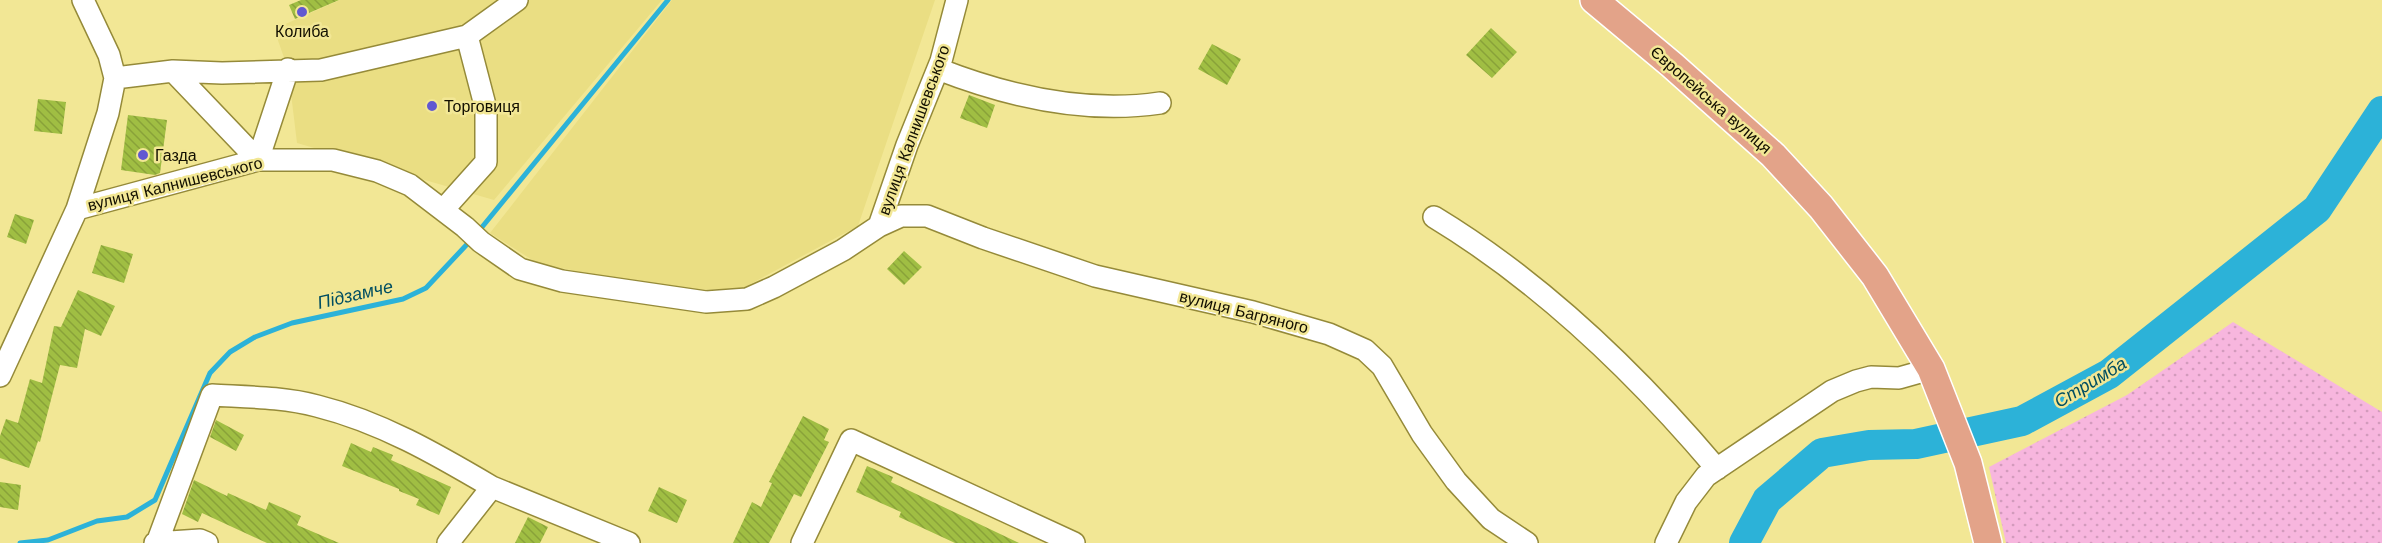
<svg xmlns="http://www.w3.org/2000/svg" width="2382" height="543" font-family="'Work Sans',sans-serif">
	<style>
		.built { fill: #eade83 }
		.grass { fill: url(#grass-dots) }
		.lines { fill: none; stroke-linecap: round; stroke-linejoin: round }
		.stream { stroke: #2cb2d8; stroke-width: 5 }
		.river { stroke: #2cb2d8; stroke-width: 30 }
		.building { fill: url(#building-back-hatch) }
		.minor-casing { stroke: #958a39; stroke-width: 24 }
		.major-casing { stroke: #fff; stroke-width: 30 }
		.minor { stroke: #fff; stroke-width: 21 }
		.major { stroke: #e3a389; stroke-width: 27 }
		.poi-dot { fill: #6158d1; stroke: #f2e795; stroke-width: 2 }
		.labels { text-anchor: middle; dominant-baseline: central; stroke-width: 5; stroke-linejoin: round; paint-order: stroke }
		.poi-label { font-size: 16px; fill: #120f00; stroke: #f2e795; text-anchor: start }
		.street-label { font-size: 16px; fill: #120f00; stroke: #f2e795 }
		.water-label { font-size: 18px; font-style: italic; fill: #004e61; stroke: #f2e795 }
	</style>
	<defs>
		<pattern id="grass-dots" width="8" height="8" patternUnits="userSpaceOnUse" patternTransform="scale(1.5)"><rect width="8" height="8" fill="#f7b6de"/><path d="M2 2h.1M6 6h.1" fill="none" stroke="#d39bbd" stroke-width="1.8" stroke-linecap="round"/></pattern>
		<pattern id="building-back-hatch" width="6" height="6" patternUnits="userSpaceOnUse" patternTransform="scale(1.5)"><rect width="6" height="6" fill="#a0be43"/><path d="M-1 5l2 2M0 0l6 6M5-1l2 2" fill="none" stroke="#89a239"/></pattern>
	</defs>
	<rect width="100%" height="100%" fill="#f2e795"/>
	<path class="built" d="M340,0H662L494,200L297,143L288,69L274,29Z
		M672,0H935L858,226L743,288L674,291L537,263L490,233Z"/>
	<path class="grass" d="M2233,322L2382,412V543H2006L1989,467L2127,395Z"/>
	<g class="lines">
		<path class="stream" d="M478,232L668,0
			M20,543L48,540L97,521L127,517L155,500L210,373L230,352L255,337L292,323L403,299L426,288L472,239"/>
		<path class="river" d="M1744,543L1767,500L1822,453L1869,445L1916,444L2022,421L2109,374L2317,209L2382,111"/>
	</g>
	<path class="building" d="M301,0H339L295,19L289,5Z
		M1491,28L1517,52L1492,78L1466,55Z
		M1212,44L1241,59L1227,85L1198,69Z
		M969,95L995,105L987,128L960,118Z
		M38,99L66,102L62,134L34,131Z
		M128,115L167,120L160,173L155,175L121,170Z
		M15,214L34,220L26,244L7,237Z
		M101,245L133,254L124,283L92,273Z
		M904,251L922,267L904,285L887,269Z
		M78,290L115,306L101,336L85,329L77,368L60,365L40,442L38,441L29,468L0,458V436L6,419L18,423L30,379L42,383L54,326L61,327Z
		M803,416L829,429L824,440L829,442L801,497L794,494L769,543H733L752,502L761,507L772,483L769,482Z
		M216,420L244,435L236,451L210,437Z
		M351,443L371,452L373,447L393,455L391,460L451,487L439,515L416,505L419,499L399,491V489L342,466Z
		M867,466L893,477L891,482L1019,543H955L899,517L901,512L856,492Z
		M194,480L227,496L228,493L266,510L269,502L301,516L297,525L339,543H267L202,513L198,522L182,514Z
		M0,482L21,485L18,510L0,507Z
		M659,487L687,500L677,523L648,511Z
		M528,517L548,527L540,543H515Z"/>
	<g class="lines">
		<g class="minor-casing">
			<path id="minor" d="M938,69C1007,96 1085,114 1160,103
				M173,71L258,160L288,69
				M115,78L173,71L222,73L321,70L467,36L517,0
				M77,209L258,160H333L377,171L410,185L465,227L481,242L520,269L562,281L706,302L747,299L774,287L843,250L879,226L907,145L941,61L957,0
				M443,210L486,162V109L467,36
				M1434,217C1543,283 1635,372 1717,469
				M879,226L901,216H927L983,238L1095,276L1253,312L1329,334L1365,350L1382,366L1422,434L1456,481L1491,519L1527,543
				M0,376L77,209L108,113L115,78L109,55L83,0
				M155,543L200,540L207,543
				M157,543L212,395C246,397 284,397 317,406C381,422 436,454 492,487
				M448,543L492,487L629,543
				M802,543L851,440L1074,543
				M1666,543L1686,502L1706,476L1832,391L1856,381L1871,377L1899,378L1931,369"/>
		</g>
		<g class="major-casing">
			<path id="major" d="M1594,0L1672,65L1773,155L1821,207L1875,276L1931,369L1968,463L1988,543"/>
		</g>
		<use href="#minor" class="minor"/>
		<use href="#major" class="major"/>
	</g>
	<g class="poi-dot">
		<circle cx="302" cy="12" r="6"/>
		<circle cx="432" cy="106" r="6"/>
		<circle cx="143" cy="155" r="6"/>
	</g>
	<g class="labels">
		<g class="poi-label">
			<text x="302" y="31" text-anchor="middle">Колиба</text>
			<text x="444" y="106">Торговиця</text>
			<text x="155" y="155">Газда</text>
		</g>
		<g class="street-label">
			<text transform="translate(1711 100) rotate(41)">Європейська вулиця</text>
			<text transform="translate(914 130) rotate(-70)">вулиця Калнишевського</text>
			<text transform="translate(175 184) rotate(-14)">вулиця Калнишевського</text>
			<text transform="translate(1244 312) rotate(14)">вулиця Багряного</text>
		</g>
		<g class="water-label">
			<text transform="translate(355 294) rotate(-13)">Підзамче</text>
			<text transform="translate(2090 382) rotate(-31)">Стримба</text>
		</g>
	</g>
</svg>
